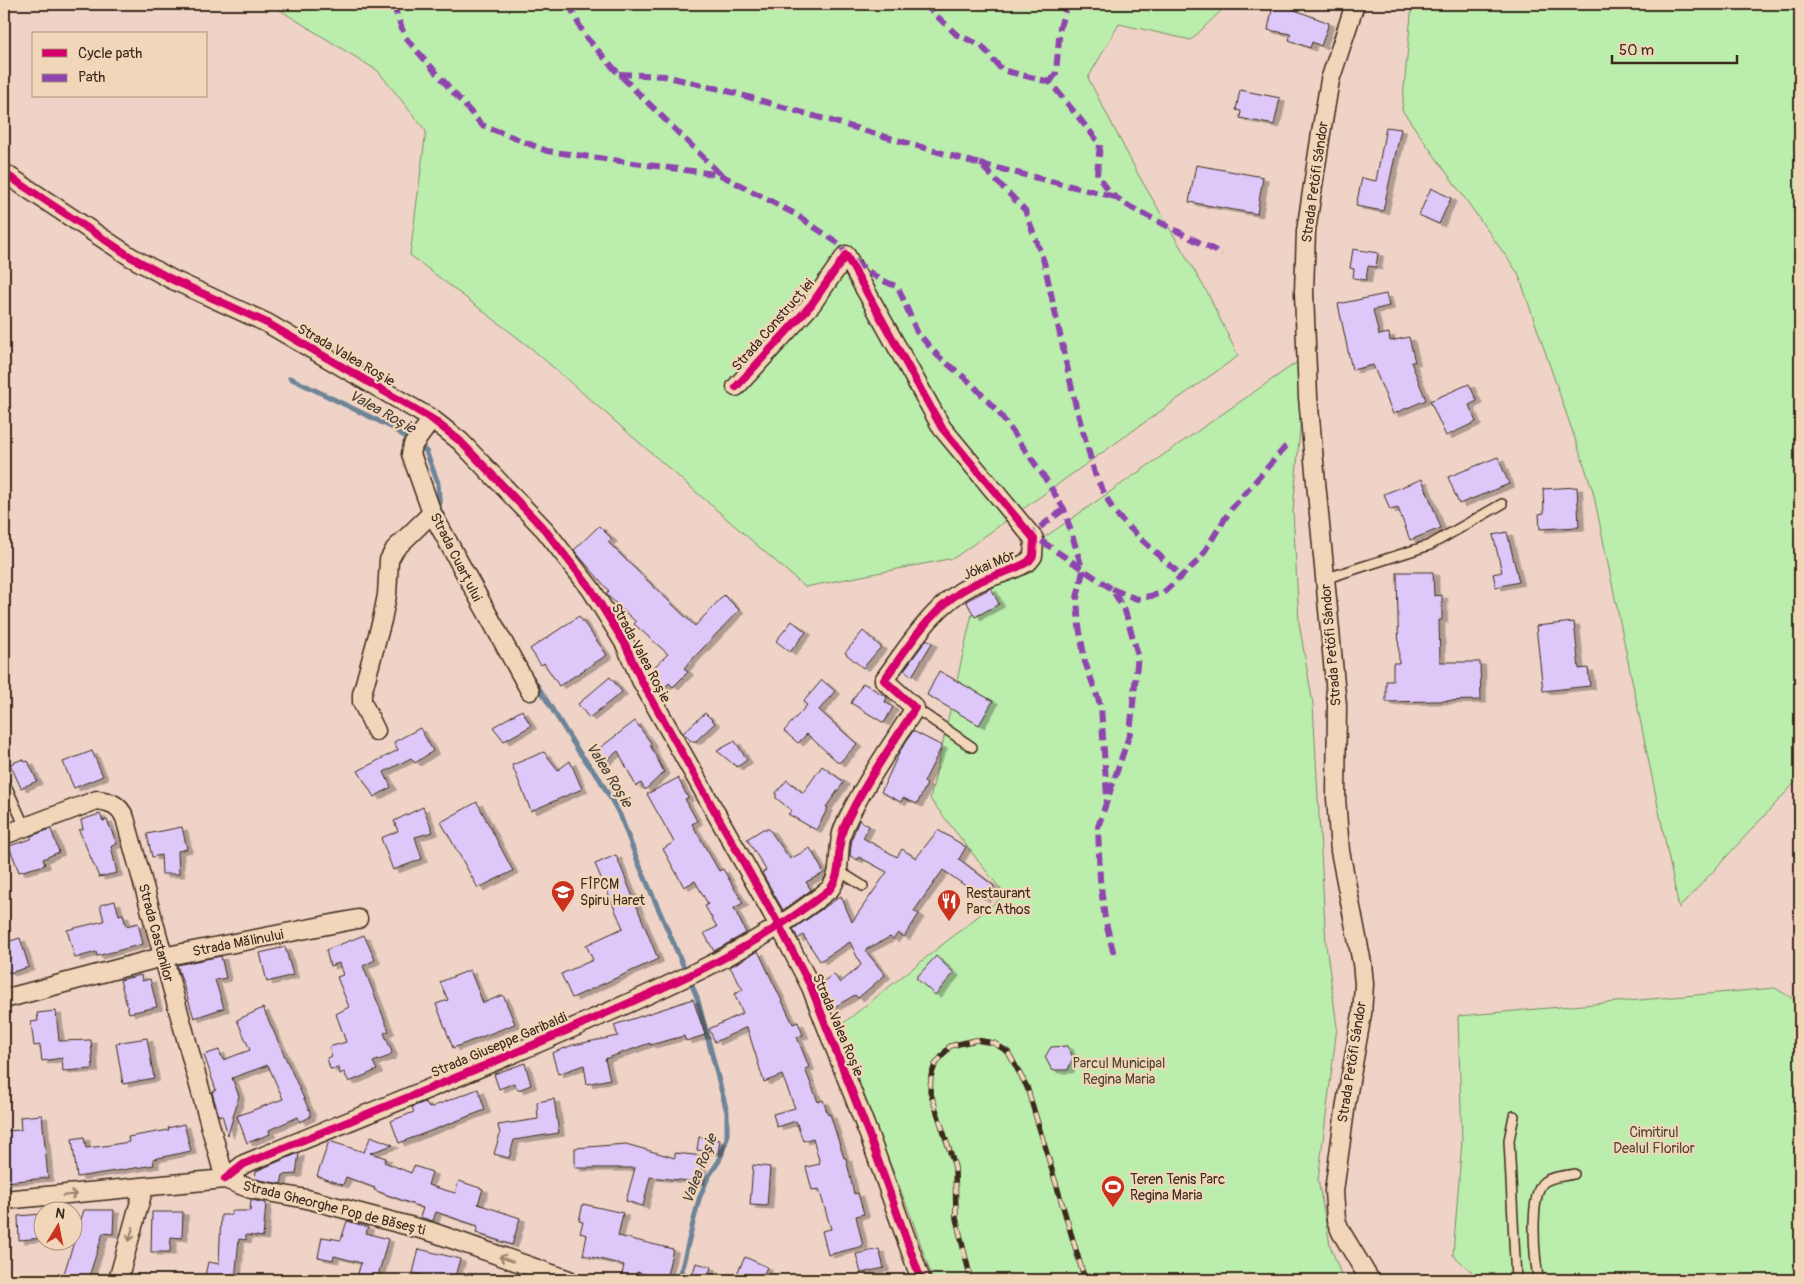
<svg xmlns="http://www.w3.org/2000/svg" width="1804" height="1284" font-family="Pangolin,sans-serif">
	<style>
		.green { fill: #bbedad; stroke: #7b8c66 }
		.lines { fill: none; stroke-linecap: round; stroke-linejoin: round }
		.stream { stroke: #6e8499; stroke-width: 5 }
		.building { fill: #ddc8f9; stroke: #3b2a1e; filter: url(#shadow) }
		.lane-casing { stroke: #3b2a1e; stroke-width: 12 }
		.street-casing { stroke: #3b2a1e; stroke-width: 21 }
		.lane { stroke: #f2d6b9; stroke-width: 9 }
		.street { stroke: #f2d6b9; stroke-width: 18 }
		.rail-casing { stroke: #3b2a1e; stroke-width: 5.5 }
		.rail { stroke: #f2d6b9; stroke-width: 4; stroke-dasharray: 11; stroke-linecap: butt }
		.quiet { stroke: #8e44ad; stroke-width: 6; stroke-dasharray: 12 6; stroke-linecap: butt }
		.cycleway-casing { stroke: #f2d6b9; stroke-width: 11 }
		.cycleway { stroke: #d6006c; stroke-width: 8 }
		.oneway { stroke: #96806c }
		.labels { text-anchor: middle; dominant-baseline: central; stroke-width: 4.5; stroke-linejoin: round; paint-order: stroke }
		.street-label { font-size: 14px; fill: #3b2a1e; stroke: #f2d6b9 }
		.poi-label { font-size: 14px; fill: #3b2a1e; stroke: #f2d6b9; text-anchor: start }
		.park-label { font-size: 14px; fill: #4e4733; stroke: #f2d6b9 }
		.water-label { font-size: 15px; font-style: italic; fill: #48403d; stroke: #f2d6b9 }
	</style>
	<defs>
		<filter id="shadow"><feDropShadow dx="5.5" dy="3" stdDeviation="0" flood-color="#0004"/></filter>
	</defs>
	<rect width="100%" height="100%" fill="#eed3c6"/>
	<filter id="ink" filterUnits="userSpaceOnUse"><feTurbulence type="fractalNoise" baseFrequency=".02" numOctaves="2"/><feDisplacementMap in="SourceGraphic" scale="10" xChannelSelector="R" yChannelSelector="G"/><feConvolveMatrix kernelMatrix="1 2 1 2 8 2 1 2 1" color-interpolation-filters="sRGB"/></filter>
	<g filter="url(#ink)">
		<path class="green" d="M270,4H1228L1191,40L1119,24L1088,78L1139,176L1208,294L1238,356L954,558L805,587L531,348L410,255L426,131L378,71Z
			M1412,4H1800V777L1679,908L1593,491L1518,273L1402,110Z
			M1306,356L1293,511L1299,623L1313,704L1326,944L1337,1027L1318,1180L1330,1245L1343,1280H933L912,1219L836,1029L1005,895L930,799L972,614L1022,553Z
			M1775,988L1800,1003V1280H1481L1453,1255L1462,1141L1458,1016Z"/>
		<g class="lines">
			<path class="stream" d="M290,378L391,427L426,451L438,483L440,513
				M532,677L579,752L599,778L620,815L638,862L697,997L727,1112V1138L719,1161L708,1177L699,1199L679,1280"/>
		</g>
		<path class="building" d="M1273,4H1279L1329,23L1321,46L1312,42L1310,48L1289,40L1291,34L1268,30Z
			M1240,90L1280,98L1274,125L1240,118L1241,111L1236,110Z
			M1386,127L1401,129L1383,211L1356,206L1362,178L1376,181Z
			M1196,165L1263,177L1257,214L1189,202Z
			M1431,188L1451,198L1439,224L1419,215Z
			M1353,249L1378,253L1376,267L1368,266L1366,280L1353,278L1354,269L1350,268Z
			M1386,294L1389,306L1373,310L1379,335L1389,333L1390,341L1409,337L1415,362H1411L1426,400L1393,414L1373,365L1352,370L1338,304Z
			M1469,384L1477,401L1469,405L1476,422L1446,436L1430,401Z
			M1498,457L1509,484L1459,504L1448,477Z
			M1422,479L1441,528L1410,540L1398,508L1390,510L1384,494Z
			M1577,487L1579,527L1540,529L1539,514L1544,513L1543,489Z
			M599,526L612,539L608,542L628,562L695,626L724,595L739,610L684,668L688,672L673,687L669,683L660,692L649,672L668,654L634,624L636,622L608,596L606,594L609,591L574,550Z
			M1507,532L1519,582L1496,587L1493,574L1502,572L1493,535Z
			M1397,572H1433L1434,596L1442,595V620H1439L1440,662H1480L1481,700L1386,702V681H1393V663H1399Z
			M991,588L999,604L975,617L966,601Z
			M579,616L607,655L559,686L544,663L541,665L530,649Z
			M792,621L806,632L790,652L776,641Z
			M1574,622L1579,669L1588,668L1590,686L1543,691L1536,626Z
			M863,631L881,647L863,668L845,653Z
			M927,639L932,643L912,676L904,670Z
			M939,671L993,701L979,725L927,695Z
			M610,677L622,692L589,718L578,704Z
			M822,680L835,691L819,710L857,744L839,763L807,734L798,743L784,731L807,705L803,702Z
			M863,683L887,697L885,702L893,707L884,723L851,703Z
			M522,710L531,726L504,741L493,727Z
			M705,713L715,723L696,741H691L683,733Z
			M635,721L651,743L650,745L664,772L645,790L641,783L636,786L618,751L604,762L596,751Z
			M420,728L433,751L415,763L411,758L384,772L391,787L374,797L358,771L398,750L394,742Z
			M913,731L942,746L924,782L927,784L917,804L903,798L901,802L881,792L900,751Z
			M735,741L747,760L737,767L717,751Z
			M92,751L103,776L74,788L63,762Z
			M544,752L558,770L570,761L582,789L531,811L512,765Z
			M23,759L25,762L28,761L37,781L21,788L10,764Z
			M822,766L844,782L826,807L828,808L816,830L788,814L792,811L776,798V793L787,780L803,793Z
			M678,778L688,798L685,799L697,821L692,824L719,871L723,869L743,903L734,908L746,933L714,951L704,933L717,927L705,906L708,904L695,881L684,887L663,849L674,842L647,794Z
			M477,802L513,871L478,888L441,822Z
			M423,807L433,832L415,837L422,859L393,870L381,838L398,831L394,821Z
			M100,814L103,821L107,820L117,844L111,846L117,873L99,877L79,830L83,829L81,820Z
			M859,820L869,826L863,838L897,857L902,849L916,858L938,830L966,847L959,859L994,886L984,899L943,870L914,911L919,914L904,937L898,933L893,939L890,937L865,950L885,975L858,998L855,995L831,1009L821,983L834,974L840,983L861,965L850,942L820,961L803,935L798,939L793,929L841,896L852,922L887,872L859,857L858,860L850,856L852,838Z
			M182,827L187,849L178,851L179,874H162L161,855L152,857L147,834Z
			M51,829L59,852L43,859L45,865L19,872L9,846L31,839V836Z
			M763,829H769L790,859L810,848L824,873L806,882L811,890L783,910L762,873L766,870L747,839Z
			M616,855L658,959L572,998L561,974L593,960L586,945L623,928L595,864Z
			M115,901L119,915L123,914L126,926L138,923L143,944L97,956L96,952L75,958L67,930L104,921L100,905Z
			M364,935L375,960L363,966L389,1031L384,1033L392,1052L390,1056L373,1062L377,1070L349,1082L344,1072L340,1074L339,1068L330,1069L327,1058L332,1056L329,1047L346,1042L336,1014L349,1007L337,977L343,975L339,963L330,966L326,950Z
			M20,938L29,967L9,973L4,966V943Z
			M285,947L293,975L267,982L260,953Z
			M758,951L793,1024L798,1022L803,1035L797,1037L809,1067L805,1069L818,1102L823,1100L828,1115L830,1114L844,1158H846L854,1194L858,1193L864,1214L856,1216L863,1246L828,1255L822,1231L831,1229L819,1189L812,1190L806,1167L820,1164L813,1138L803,1141L796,1121L777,1127L773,1114L795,1108L782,1075L764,1082L747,1027L715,1042L709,1029L743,1013L734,994L743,990L730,967Z
			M221,956L226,978L215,980L224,1008L194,1018L177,965Z
			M936,956L954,973L935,995L916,978Z
			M470,970L483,1003L503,995L515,1024L453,1048L436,1004L448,1000L440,982Z
			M141,975L142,981L150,979L157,1007L129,1013L120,980Z
			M693,999L705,1035L686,1041L684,1036L650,1045V1043L605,1059L610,1079L587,1084L584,1065L558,1074L552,1053L573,1045L618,1036L614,1025Z
			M263,1008L310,1112V1117L300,1122L298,1117L269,1130L270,1134L247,1143L237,1116L283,1099L268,1065L232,1078L239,1096L228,1135L222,1115L219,1116L212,1092L216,1090L204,1055L219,1050L223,1060L250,1050L237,1020Z
			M56,1011L59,1041L91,1040L93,1069L63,1071L62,1058L42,1061L40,1045L34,1046L31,1022L38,1021L37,1013Z
			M147,1038L154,1078L123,1084L116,1043Z
			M1067,1046L1073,1057L1068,1070H1052L1045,1057L1051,1047Z
			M525,1063L531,1085L518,1090L514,1083L499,1089L494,1074Z
			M478,1089L485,1110L399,1143L391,1121L414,1112L412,1107L425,1102L429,1108Z
			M554,1099L559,1133L514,1140L509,1158L494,1154L500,1134L498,1125L538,1119L537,1102Z
			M42,1115L48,1178L4,1182V1131L21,1130L20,1117Z
			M184,1124L191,1151L153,1159L154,1165L77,1177L72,1139L84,1137L86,1148L104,1146L129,1142L128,1137L169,1130L168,1128Z
			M371,1136L393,1145L370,1153L386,1158L384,1162L411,1173L414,1166L432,1172L428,1185L455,1193L459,1181L483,1189L478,1204L520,1218L512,1245L476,1233L478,1226L436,1212L433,1221L420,1217L423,1208L374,1190L375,1188L346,1177L343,1185L317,1176L329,1141L364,1152Z
			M699,1137L720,1140L718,1153L697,1150Z
			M626,1144L675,1158V1153L703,1156L699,1182L650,1177L643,1206L626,1201L635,1168H575V1148Z
			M299,1153L296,1174L283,1175L281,1184L255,1179L256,1171Z
			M753,1165L770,1167L767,1206L750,1205Z
			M251,1200L266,1203L263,1237L246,1235V1240L239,1239L235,1280H204L208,1262L219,1264L221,1215H232V1211H250Z
			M583,1204L623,1213L618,1236L673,1249L666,1279L637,1272L635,1280H621L624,1265L583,1255L587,1235L580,1233L583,1222L579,1221Z
			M84,1210H114L113,1234L103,1233L88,1280H62Z
			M152,1212H183L182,1238L171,1237L170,1252H151Z
			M42,1214V1238L19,1240L18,1216Z
			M347,1221L368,1227L366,1233L388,1239L377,1280L357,1277L361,1263L334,1256L333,1260L318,1257L322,1237L341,1240Z
			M419,1249L460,1259L454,1280H439L413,1273Z
			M879,1249L884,1268L861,1273L856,1254Z
			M745,1257L767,1267L761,1280H734Z
			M696,1263L711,1267L707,1280H691Z"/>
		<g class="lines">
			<g class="lane-casing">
				<path id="lane" d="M1324,579L1430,545L1502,504
					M915,708L972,747
					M4,781L25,827
					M839,871L863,886
					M1514,1116L1509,1140L1516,1280
					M1539,1280C1534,1263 1529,1193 1544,1182C1551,1176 1566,1176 1574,1174"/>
			</g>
			<g class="street-casing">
				<path id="street" d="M1355,4L1330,80L1322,127L1306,231L1304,292L1308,397L1337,705L1336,798L1340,851L1362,963L1364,984L1362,1014L1346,1103L1334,1191L1336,1220L1341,1232L1370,1280
					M4,173L131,257L171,279L267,323L432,419L460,441L545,530L591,589L625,644L641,680L780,927L811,987L869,1135L921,1280
					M432,419L413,445L411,454L432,513L530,691
					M376,731L362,702V694L382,620L387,595L389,560L395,549L432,513
					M4,835L97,800C112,802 119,805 125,818L225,1179
					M4,999L162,957L358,919
					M225,1179L244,1164C361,1116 479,1070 595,1018C679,981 757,948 830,889C844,871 835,848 844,827C863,785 891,747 915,708L884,680C909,646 933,605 972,585C990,575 1011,573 1029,561L1033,556L1034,539L942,428L846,255L811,305L736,387
					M4,1200L225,1179L251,1189L307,1199L432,1232L569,1280
					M118,1280L144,1187"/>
			</g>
			<use href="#lane" class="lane"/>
			<use href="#street" class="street"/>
			<g class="rail-casing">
				<path id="rail" d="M971,1280L956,1218L955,1167L930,1091L931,1076L935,1065L950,1046L976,1040L994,1043L1008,1052L1027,1087L1085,1280"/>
			</g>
			<use href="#rail" class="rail"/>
			<path class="quiet" d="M393,4L405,37L482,125L547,151L721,175L795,214L841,245L846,255L879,279L898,287L917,332L938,356L971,383L999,413L1043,475L1064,509L1083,571L1077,598L1079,626L1085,662L1101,707L1107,797
				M569,4L584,35L619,74L721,175
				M924,4L957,35L981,45L1002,70L1050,82L1100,144L1097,175L1112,195L1132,208L1222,254
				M619,74L664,76L724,90L980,164L1025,210L1044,262L1076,407L1096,477L1114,512L1140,538L1182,576
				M1050,82L1056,73L1060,27L1067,4
				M980,164L1116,197
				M1064,509L1031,534L1112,589L1125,611L1138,655L1130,733L1098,827L1100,879L1105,919L1115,959
				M1112,589L1137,599L1163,593L1199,560L1231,509L1288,444"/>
			<g class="cycleway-casing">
				<path id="cycleway" d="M4,173L131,257L171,279L267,323L432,419L460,441L545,530L591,589L625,644L641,680L780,927L811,987L869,1135L921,1280
					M225,1179L244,1164C361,1116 479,1070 595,1018C679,981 757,948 830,889C844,871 835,848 844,827C863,785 891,747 915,708L884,680C909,646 933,605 972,585C990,575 1011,573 1029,561L1033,556L1034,539L942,428L846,255L811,305L736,387"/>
			</g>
			<use href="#cycleway" class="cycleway"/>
		</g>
		<defs><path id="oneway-shaft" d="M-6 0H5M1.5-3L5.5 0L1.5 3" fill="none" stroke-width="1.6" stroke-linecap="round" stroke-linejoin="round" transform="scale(1.25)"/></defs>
		<g class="oneway">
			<use href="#oneway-shaft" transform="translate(70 1195) rotate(-6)"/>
			<use href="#oneway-shaft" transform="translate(131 1234) rotate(106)"/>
			<use href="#oneway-shaft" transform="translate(506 1259) rotate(-161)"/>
		</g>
	</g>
	<defs>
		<g id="school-pin" transform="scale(1.25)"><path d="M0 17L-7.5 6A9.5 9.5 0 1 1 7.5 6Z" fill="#c8321e" stroke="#f2d6b9"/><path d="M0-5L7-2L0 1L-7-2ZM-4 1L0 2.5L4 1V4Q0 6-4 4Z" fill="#fff"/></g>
		<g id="restaurant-pin" transform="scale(1.25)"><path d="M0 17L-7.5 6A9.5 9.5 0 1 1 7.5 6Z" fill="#c8321e" stroke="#f2d6b9"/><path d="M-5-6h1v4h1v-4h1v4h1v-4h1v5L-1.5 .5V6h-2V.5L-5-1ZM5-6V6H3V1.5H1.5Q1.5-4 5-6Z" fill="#fff"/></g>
		<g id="stadium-pin" transform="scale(1.25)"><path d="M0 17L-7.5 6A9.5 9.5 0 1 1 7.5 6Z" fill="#c8321e" stroke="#f2d6b9"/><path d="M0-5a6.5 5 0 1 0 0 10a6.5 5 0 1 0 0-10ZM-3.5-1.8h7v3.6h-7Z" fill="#fff"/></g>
	</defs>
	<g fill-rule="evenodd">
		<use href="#school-pin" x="563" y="892"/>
		<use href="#restaurant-pin" x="949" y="901"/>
		<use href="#stadium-pin" x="1113" y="1187"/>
	</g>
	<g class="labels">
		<g class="street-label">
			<text transform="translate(1315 182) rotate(-82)">Strada Petőfi Sándor</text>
			<text transform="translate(773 325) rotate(-49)">Strada Construcției</text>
			<text transform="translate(346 355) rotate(30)">Strada Valea Roșie</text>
			<text transform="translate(456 557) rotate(63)">Strada Cuarțului</text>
			<text transform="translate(989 565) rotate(-23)">Jókai Mór</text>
			<text transform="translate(1331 645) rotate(-95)">Strada Petőfi Sándor</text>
			<text transform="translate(641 653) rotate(62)">Strada Valea Roșie</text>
			<text transform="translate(156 933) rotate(75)">Strada Castanilor</text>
			<text transform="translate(238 943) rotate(-11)">Strada Mălinului</text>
			<text transform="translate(838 1025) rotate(67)">Strada Valea Roșie</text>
			<text transform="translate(499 1045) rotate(-23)">Strada Giuseppe Garibaldi</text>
			<text transform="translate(1352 1062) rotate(-81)">Strada Petőfi Sándor</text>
			<text transform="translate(334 1208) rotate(14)">Strada Gheorghe Pop de Băsești</text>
		</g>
		<g class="poi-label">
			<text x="580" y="884">FÎPCM<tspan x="580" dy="16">Spiru Haret</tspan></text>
			<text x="966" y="893">Restaurant<tspan x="966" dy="16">Parc Athos</tspan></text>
			<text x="1130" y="1179">Teren Tenis Parc<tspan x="1130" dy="16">Regina Maria</tspan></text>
		</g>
		<g class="park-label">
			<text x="1119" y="1063">Parcul Municipal<tspan x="1119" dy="16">Regina Maria</tspan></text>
			<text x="1654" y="1132">Cimitirul<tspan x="1654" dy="16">Dealul Florilor</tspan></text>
		</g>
		<g class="water-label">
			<text transform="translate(382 412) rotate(29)">Valea Roșie</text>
			<text transform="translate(609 775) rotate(58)">Valea Roșie</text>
			<text transform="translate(700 1169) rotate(-69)">Valea Roșie</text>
		</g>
	</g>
	<rect width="1804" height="1284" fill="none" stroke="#f2d6b9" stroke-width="20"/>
	<rect x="10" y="10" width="1784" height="1264" fill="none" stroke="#3b2a1e" stroke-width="2" filter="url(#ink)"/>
	<rect x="32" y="32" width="175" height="65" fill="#f2d6b9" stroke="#a9917b"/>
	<rect x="42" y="49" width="25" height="8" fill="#d6006c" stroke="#a9917b"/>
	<text x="78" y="58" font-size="15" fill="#3b2a1e">Cycle path</text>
	<rect x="42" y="74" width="25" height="8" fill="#8e44ad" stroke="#a9917b"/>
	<text x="78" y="82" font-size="15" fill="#3b2a1e">Path</text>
	<g transform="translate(58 1226) rotate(10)"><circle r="24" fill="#f2d6b9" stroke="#a9917b"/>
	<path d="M0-4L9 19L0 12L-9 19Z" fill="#c8321e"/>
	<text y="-8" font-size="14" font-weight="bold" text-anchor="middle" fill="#3b2a1e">N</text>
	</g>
	<path d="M1612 55v8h125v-8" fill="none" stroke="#3b2a1e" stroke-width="2.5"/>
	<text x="1619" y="55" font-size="15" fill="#3b2a1e" stroke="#f2d6b9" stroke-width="4" paint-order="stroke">50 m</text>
</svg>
